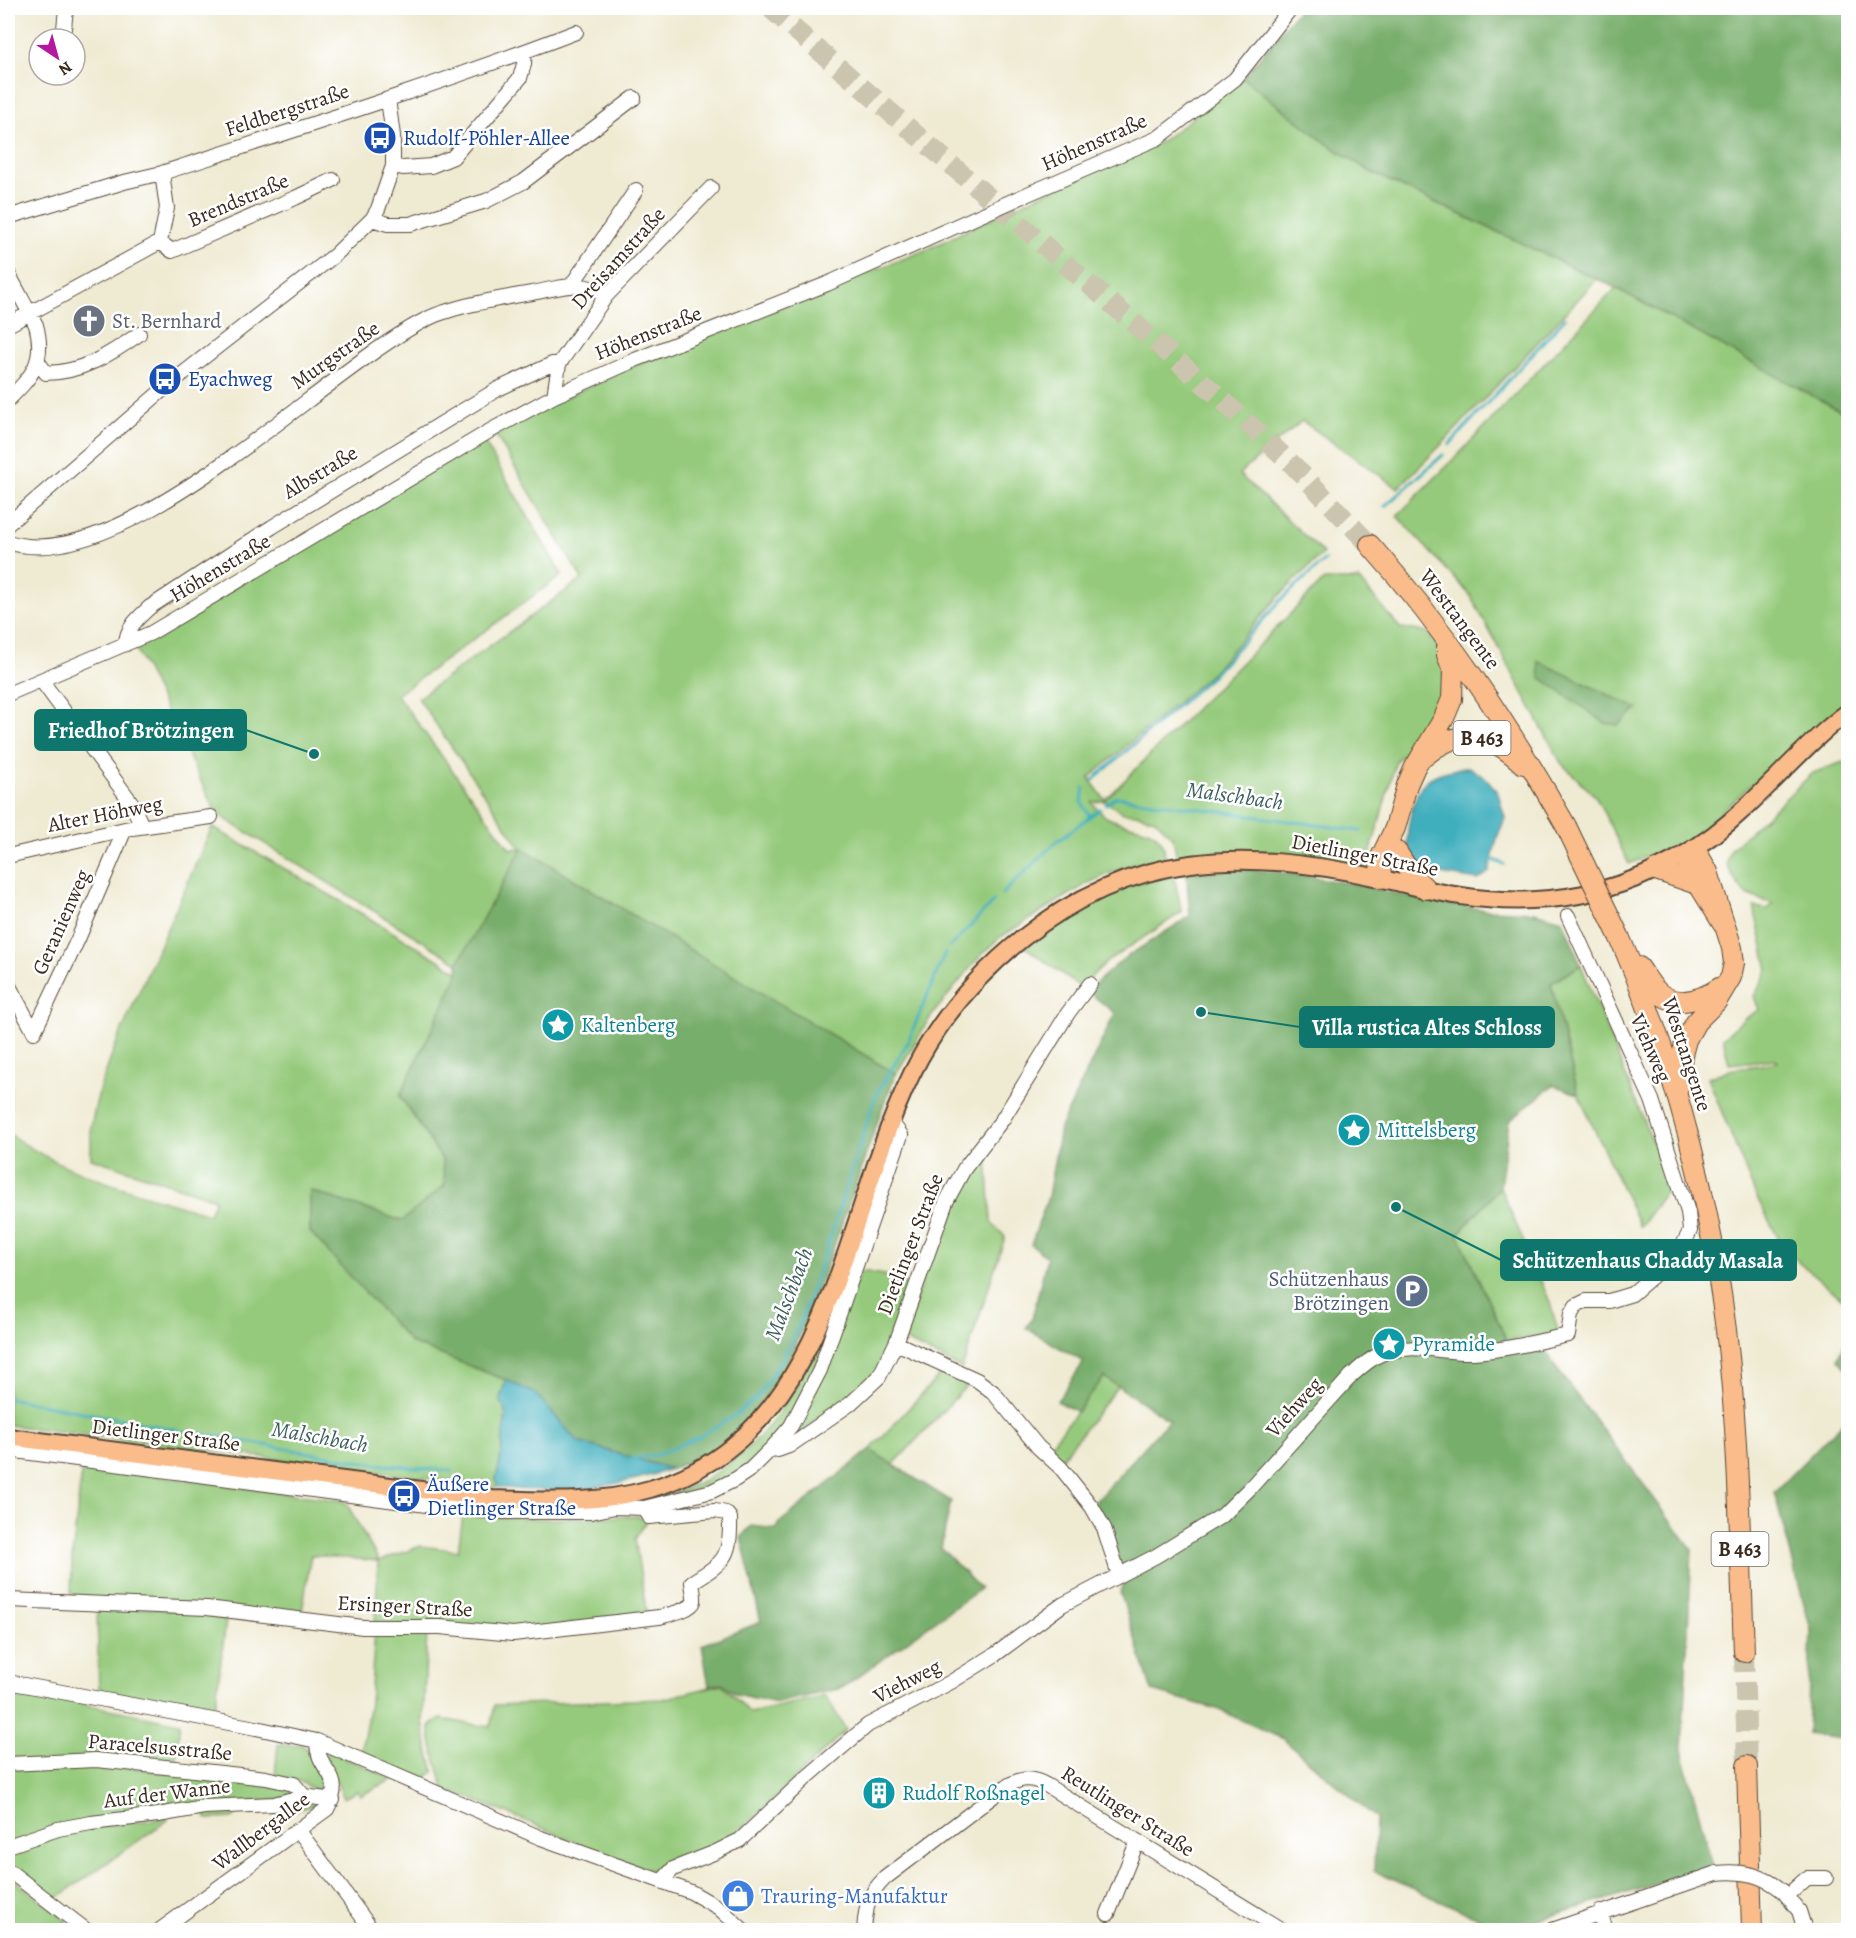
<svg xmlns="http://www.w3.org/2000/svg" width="1856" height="1938" font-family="Alegreya,serif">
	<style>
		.green { fill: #95ca7c; stroke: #687a4d; stroke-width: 1.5 }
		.forest { fill: #78ae6c; stroke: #5a6c45; stroke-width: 1.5 }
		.water { fill: #41afbd; stroke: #3e6c6e; stroke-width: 1.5 }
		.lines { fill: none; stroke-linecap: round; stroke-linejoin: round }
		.stream { stroke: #41afbd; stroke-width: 3 }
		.highway-tunnel { stroke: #cbc4ae; stroke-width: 20; stroke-dasharray: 20 10; stroke-linecap: butt }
		.minor-casing { stroke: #564739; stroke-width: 16 }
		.major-casing { stroke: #564739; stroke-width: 20 }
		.highway-casing { stroke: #564739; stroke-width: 22 }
		.minor { stroke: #fff; stroke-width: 14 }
		.major { stroke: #f9bc8a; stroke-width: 16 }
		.highway { stroke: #f9bc8a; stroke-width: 20 }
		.minor-bridge-casing { stroke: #564739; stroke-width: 16; stroke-linecap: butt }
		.highway-bridge-casing { stroke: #564739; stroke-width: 22; stroke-linecap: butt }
		.minor-bridge { stroke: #fff; stroke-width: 14 }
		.highway-bridge { stroke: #f9bc8a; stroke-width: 20 }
		.labels { text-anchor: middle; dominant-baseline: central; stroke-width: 5; stroke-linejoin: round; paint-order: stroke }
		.shield { fill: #fff; stroke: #766a62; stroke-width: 1.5 }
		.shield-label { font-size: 20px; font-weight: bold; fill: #3b2a1e }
		.street-label { font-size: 21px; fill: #3b2a1e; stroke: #fff }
		.transit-label { font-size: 21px; fill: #164399; stroke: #fff; text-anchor: start }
		.worship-label { font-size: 21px; fill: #5b616d; stroke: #fff; text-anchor: start }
		.culture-label { font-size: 21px; fill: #0d838f; stroke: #fff; text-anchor: start }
		.service-label { font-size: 21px; fill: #4e5e75; stroke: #fff; text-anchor: end }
		.shop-label { font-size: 21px; fill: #366cbe; stroke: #fff; text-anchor: start }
		.water-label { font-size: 22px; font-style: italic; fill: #3d5f5e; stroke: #fff }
		.leader { fill: none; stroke: #0f766e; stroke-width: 2 }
		.callout-dot { fill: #0f766e; stroke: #fff; stroke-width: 2 }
		.callout { fill: #0f766e; stroke: #0f766e; stroke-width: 2 }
		.callout-label { font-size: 22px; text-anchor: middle; font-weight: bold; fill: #fff }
	</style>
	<rect width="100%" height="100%" fill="#fff"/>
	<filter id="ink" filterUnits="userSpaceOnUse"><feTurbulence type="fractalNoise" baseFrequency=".0167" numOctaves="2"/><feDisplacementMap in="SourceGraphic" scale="12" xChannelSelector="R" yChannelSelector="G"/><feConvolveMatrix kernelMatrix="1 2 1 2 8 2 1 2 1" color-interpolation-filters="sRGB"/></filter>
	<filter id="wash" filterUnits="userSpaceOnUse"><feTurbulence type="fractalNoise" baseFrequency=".008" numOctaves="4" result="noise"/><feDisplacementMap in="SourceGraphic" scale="24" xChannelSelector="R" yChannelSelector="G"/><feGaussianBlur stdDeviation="1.35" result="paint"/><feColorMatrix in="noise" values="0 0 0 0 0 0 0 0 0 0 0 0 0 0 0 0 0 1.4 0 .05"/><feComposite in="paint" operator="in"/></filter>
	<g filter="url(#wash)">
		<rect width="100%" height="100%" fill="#efead2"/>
		<path class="green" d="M1243,78L1326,143L1371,172L1597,279L1444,442L1398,488L1302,421L1239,474L1323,553L1279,596L1212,673L1089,778L1105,800L1324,580H1359L1400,628L1427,632L1438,647L1444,661L1447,696L1427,733L1396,761L1366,869L1286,854L1230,851L1177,858L1173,838L1155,819L1137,814L1123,813L1105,801L1092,802C1096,807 1102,815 1108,818C1132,830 1165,823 1165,857L1122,868L1088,883L999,938L975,962L932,1015L896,1074L522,849L458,963L217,814L135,647L482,438L562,575L397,695L510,849L521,848L418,698L582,579L495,434L566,397L633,366L928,249L1039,195L1161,142Z
			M1616,288L1848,415V703L1797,743L1694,837L1629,864L1596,797L1561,763L1470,595L1397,516L1459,454Z
			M1843,762L1848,765L1847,1303L1784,1249L1755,1194L1708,1078L1728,1070L1778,1062L1776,1059L1729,1064L1723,1038L1745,1018L1759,1010L1754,996L1768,970L1754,907L1768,909L1773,904C1739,892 1743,895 1726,863L1730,850L1813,773Z
			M212,827L342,902L459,972L400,1096L442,1159L445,1185L402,1221L311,1191L411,1343L506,1380L500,1398L506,1415L499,1467L496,1477L497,1487L8,1425V1133C67,1176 140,1193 209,1214L215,1199L91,1158V1126L99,1091L116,1044Z
			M1171,876L1175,881L1182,912L1108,961L1080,987L1024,946C1071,914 1113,883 1171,876Z
			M1581,965L1670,1186L1640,1227L1578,1094L1551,983Z
			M987,1149L991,1222L1005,1237L962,1369L902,1339L952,1196Z
			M1500,1187L1549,1300L1559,1334L1507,1341L1458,1234Z
			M861,1271C881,1275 903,1274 912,1294L877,1375L784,1445Z
			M823,1335L828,1337L825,1347L787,1423L752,1463L711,1487L659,1498C674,1492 692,1487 706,1479C765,1445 795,1395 823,1335Z
			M946,1368L971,1381L893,1465L870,1450Z
			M1104,1377L1118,1386L1058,1463L1045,1452Z
			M82,1466L345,1501L379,1561L421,1546L458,1551L463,1515L540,1519L637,1516L647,1520L635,1539L647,1616L511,1631L375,1625L378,1561L311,1555L301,1618L71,1600L72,1560Z
			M97,1606L227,1613L214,1716L99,1695Z
			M375,1630H427L423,1722L427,1746L434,1772L422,1780L361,1753L370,1703Z
			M722,1684L750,1713L826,1696L846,1730L753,1819L730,1838L712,1851L671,1864L656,1872L580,1847L581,1844L465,1796L445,1791C441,1778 428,1740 430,1728C431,1723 436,1721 441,1719L490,1727L495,1705L663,1699Z
			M8,1689L180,1723L175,1765L8,1762Z
			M278,1744L294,1746L301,1744L314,1756L330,1783L327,1793H321L299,1781L275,1777Z
			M332,1752L393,1779L360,1796L357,1791L344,1798L325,1757L326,1753Z
			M100,1764L290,1787L292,1793L286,1799L205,1805L8,1843V1767Z
			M299,1802L300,1805L319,1803L322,1807L315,1806L272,1814V1808Z
			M205,1809H234V1818L207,1819Z
			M166,1818L168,1820L54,1900L8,1867V1849L57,1832Z
			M8,1875L67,1921L58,1930H8Z"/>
		<path class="forest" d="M1300,8H1848V415L1616,288L1371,172L1326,143L1243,78Z
			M1538,661L1638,709L1618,725L1605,723L1540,677Z
			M522,848L896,1074L883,1106L833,1249L795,1348L782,1373L775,1385L747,1419L726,1441L709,1453L671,1469L578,1442L536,1394L506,1380L411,1343L310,1232V1191L402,1221L445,1185L442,1159L400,1096L459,972L458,963Z
			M1252,870L1293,874L1359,885L1426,901L1488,910L1534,912L1563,920L1581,965L1551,983L1578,1094L1553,1085L1509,1121L1500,1187L1458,1234L1507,1341L1525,1354L1547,1351L1553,1364L1692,1549L1682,1750L1713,1867L1505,1930L1374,1871L1376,1818L1283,1739L1217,1709L1152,1691L1120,1592L1126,1577L1093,1504L1169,1420L1104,1377L1077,1412L1057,1401L1084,1362L1026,1328L1032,1319L1047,1257L1031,1245L1048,1197L1060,1128L1115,1013L1087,991L1123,959L1190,916L1186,871Z
			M1848,1335V1371L1838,1359Z
			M1848,1417V1740L1807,1734L1811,1630L1774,1492Z
			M870,1450L951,1501L941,1548L980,1589L842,1688L777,1703L736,1694L722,1683L709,1686L702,1645L761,1622L741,1537L751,1526L777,1529L778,1524Z"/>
		<path class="water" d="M1469,767L1488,780L1498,793L1505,818L1497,838L1489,872L1478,880C1463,877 1435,875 1423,867C1416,862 1409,852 1408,844C1406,828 1414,793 1425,782C1437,771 1454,770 1469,767Z
			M506,1380L536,1394L578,1442L671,1469C614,1488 556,1495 497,1487L496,1477L499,1467L506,1415L500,1399Z"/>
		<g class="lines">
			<path class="stream" d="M1450,444L1565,318
				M1385,506L1443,455
				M1093,780L1212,676L1281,600L1325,560
				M1084,788L1082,803L1089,815
				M1106,804L1116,797L1361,831
				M1491,859L1504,864
				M1002,894L1056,842L1100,809
				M950,947L994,901
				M8,1398L178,1430
				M183,1431L375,1464L452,1471
				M631,1459L657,1455L699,1437L733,1417L758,1396L782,1359L796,1333L826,1251L876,1095L908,1042L945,953"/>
		</g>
	</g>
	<g filter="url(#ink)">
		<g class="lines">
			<path class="highway-tunnel" d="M770,8L1218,396L1292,464L1370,545
				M1744,1652L1747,1766"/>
			<g class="minor-casing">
				<path id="minor" d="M63,39L66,8
					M393,166L403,168L431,166L453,157L520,78L524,64L525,52
					M8,217L124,182L162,173C301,128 440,84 576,32
					M372,219L388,224H410L486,201L523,182L634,98
					M160,242L167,208L162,173
					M8,273L36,325C46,362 32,376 8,400
					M571,286L636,190
					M8,325L160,242L172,251L295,198L333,180
					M39,363L46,373C81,373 111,354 139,334
					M554,396L559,364L606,296L711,188
					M8,524L167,386L335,255L372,219L378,209L393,166V136L388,99
					M8,542C123,580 324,370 427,319C453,306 503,298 532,293C559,288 583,278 606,296
					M126,644C126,628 139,617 150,607L272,527L498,389L552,364H559
					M41,680L131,802L142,826
					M8,694L151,633L488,432L554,396L635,360L827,284L1030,193L1158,138L1235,79L1291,8
					M8,856L125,829L211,817
					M8,984L34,1032
					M34,1032L78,939L125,829
					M896,1343L977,1380L993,1392L1038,1447L1061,1468L1092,1507L1104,1528L1119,1575
					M772,1448L778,1450L789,1446L850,1404L879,1377L896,1343L946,1202L964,1169L1002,1120L1068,1013L1090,984
					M8,1450L457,1509L499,1512H591L615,1507L644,1508L712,1491L736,1479L751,1469L772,1448L791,1426L820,1370L901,1135L892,1123
					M8,1600L207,1608L363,1627H440L513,1634L659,1617C666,1615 692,1610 694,1601C695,1596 692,1587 692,1582C724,1562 731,1558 730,1518L726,1513L715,1511L649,1517L644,1508
					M8,1682L256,1728L317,1741L541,1838L691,1892L719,1908L743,1930
					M8,1764L96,1760L185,1769L266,1778L294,1784L304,1796
					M299,1831L372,1930
					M8,1846L58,1829L91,1823L158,1815L204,1807L274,1804L304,1796L333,1800
					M8,1870L86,1930
					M662,1881L673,1869L716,1852L740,1840L806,1778L868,1725L951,1682L996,1654L1062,1605L1156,1556L1223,1515L1250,1488L1351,1376C1361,1367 1369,1359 1381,1354C1409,1342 1443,1353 1473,1352C1505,1350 1537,1342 1568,1335L1571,1314L1576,1306L1586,1301H1609L1632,1294L1679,1253L1690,1231L1688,1212L1652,1100L1568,916
					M1784,1892L1799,1911L1805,1930
					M1788,1895L1807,1878H1826
					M1600,1912L1606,1930
					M1108,1914L1137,1842
					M160,1930L327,1809C347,1773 316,1772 317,1741
					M864,1930C866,1906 867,1896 885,1878L1004,1788C1019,1778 1030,1776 1046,1785L1282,1930
					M1552,1930L1717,1873"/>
			</g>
			<g class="major-casing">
				<path id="major" d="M8,1437L492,1499C545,1501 599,1504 650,1489C839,1434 841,1202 920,1058C946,1011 982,971 1023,938C1133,850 1243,849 1374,877C1403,883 1431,892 1461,896C1506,903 1557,902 1601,890C1656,875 1704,847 1745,808C1780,776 1810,740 1848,712"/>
			</g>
			<g class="highway-casing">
				<path id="highway" d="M1370,545C1447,631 1509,726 1566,826
					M1425,756C1461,725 1491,734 1523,764
					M1397,852L1411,874L1426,889
					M1656,870L1697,884
					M1381,878L1380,859L1395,828L1407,785L1415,767L1444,718L1452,699L1453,670L1447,655V647
					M1619,936C1673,1061 1709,1194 1726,1330C1739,1437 1740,1545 1744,1652
					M1639,967C1644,974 1648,981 1653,987C1672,1010 1700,1001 1721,987
					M1678,1088L1682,1055L1686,1040L1696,1022L1716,1002L1731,977L1734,963L1732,948L1708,872L1695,849L1689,858V869L1723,924
					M1747,1766L1752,1930"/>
			</g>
			<use href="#minor" class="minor"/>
			<use href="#major" class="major"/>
			<use href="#highway" class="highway"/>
			<g class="minor-bridge-casing">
				<path id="minor-bridge" d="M1717,1873C1743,1870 1764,1875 1784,1892"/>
			</g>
			<g class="highway-bridge-casing">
				<path id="highway-bridge" d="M1566,826L1619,936"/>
			</g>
			<use href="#minor-bridge" class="minor-bridge"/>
			<use href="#highway-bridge" class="highway-bridge"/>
		</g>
	</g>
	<defs>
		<g id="bus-disc" transform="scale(1.725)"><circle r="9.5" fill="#1a4fb4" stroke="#fff"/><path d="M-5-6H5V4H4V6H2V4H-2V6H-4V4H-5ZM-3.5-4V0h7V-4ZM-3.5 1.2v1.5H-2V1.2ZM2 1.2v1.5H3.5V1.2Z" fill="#fff"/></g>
		<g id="church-disc" transform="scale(1.725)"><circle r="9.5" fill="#6b7280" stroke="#fff"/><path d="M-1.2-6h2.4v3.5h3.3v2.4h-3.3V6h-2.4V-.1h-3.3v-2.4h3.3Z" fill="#fff"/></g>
		<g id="sight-disc" transform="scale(1.725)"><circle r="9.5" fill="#0f9aa8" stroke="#fff"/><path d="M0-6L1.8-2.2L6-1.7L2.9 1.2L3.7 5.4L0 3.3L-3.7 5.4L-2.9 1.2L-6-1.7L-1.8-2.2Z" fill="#fff"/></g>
		<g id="parking-disc" transform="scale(1.725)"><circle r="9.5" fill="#5c6f8a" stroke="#fff"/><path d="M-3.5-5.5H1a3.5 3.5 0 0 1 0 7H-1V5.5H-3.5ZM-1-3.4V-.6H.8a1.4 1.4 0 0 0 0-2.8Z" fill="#fff"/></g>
		<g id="building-disc" transform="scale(1.725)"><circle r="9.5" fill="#0f9aa8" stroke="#fff"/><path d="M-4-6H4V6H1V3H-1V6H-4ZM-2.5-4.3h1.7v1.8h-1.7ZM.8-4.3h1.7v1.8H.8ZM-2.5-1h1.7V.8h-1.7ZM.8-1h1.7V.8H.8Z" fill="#fff"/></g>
		<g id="shop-disc" transform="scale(1.725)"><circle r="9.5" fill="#3f7fe0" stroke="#fff"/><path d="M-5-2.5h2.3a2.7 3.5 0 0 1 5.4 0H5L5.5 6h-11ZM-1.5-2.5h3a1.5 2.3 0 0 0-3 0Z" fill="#fff"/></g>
	</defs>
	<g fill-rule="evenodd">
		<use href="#bus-disc" x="380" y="138"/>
		<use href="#church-disc" x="89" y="321"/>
		<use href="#bus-disc" x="165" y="379"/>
		<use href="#sight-disc" x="558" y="1025"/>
		<use href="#sight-disc" x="1354" y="1130"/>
		<use href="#parking-disc" x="1412" y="1291"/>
		<use href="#sight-disc" x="1389" y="1344"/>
		<use href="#bus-disc" x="404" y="1496"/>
		<use href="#building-disc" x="879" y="1793"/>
		<use href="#shop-disc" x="738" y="1896"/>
	</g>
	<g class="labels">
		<g class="shield">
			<rect x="1453.5" y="721" width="57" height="34" rx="4.5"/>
			<rect x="1711.5" y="1532" width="57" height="34" rx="4.5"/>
		</g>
		<g class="shield-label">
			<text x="1482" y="738">B 463</text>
			<text x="1740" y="1549">B 463</text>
		</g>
		<g class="street-label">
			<text transform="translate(287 110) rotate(-18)">Feldbergstraße</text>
			<text transform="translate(1094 142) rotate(-24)">Höhenstraße</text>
			<text transform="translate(238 200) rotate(-23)">Brendstraße</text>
			<text transform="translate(618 258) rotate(-48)">Dreisamstraße</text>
			<text transform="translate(648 333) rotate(-22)">Höhenstraße</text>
			<text transform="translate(335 355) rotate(-35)">Murgstraße</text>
			<text transform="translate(320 472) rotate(-31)">Albstraße</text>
			<text transform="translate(220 568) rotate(-31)">Höhenstraße</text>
			<text transform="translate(1460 619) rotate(53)">Westtangente</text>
			<text transform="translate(105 814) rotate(-11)">Alter Höhweg</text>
			<text transform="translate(1365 855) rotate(11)">Dietlinger Straße</text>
			<text transform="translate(61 922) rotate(-66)">Geranienweg</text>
			<text transform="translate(1651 1048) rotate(66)">Viehweg</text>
			<text transform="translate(1687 1054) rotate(72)">Westtangente</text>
			<text transform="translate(910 1244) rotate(-69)">Dietlinger Straße</text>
			<text transform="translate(1294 1407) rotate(-48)">Viehweg</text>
			<text transform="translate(166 1435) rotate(7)">Dietlinger Straße</text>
			<text transform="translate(405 1606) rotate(3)">Ersinger Straße</text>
			<text transform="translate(907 1681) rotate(-27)">Viehweg</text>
			<text transform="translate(160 1747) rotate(5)">Paracelsusstraße</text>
			<text transform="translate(167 1793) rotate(-7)">Auf der Wanne</text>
			<text transform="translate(1128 1811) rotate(32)">Reutlinger Straße</text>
			<text transform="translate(261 1831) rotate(-37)">Wallbergallee</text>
		</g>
		<g class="transit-label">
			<text x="403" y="138">Rudolf-Pöhler-Allee</text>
			<text x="188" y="379">Eyachweg</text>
			<text x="427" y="1484">Äußere<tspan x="427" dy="24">Dietlinger Straße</tspan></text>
		</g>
		<g class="worship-label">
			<text x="112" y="321">St. Bernhard</text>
		</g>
		<g class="culture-label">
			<text x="581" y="1025">Kaltenberg</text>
			<text x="1377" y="1130">Mittelsberg</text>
			<text x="1412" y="1344">Pyramide</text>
			<text x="902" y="1793">Rudolf Roßnagel</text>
		</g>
		<g class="service-label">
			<text x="1389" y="1279">Schützenhaus<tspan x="1389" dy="24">Brötzingen</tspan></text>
		</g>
		<g class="shop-label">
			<text x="761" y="1896">Trauring-Manufaktur</text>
		</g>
		<g class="water-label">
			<text transform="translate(1235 796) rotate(8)">Malschbach</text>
			<text transform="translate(789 1294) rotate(-69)">Malschbach</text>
			<text transform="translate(320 1437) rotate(10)">Malschbach</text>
		</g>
	</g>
	<path class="leader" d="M314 754L246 730M1201 1012L1300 1027M1396 1207L1501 1260"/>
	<g class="callout-dot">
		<circle cx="314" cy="754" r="6"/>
		<circle cx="1201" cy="1012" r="6"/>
		<circle cx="1396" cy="1207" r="6"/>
	</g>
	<g class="callout">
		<rect x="35" y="710" width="211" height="40" rx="6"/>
		<rect x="1300" y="1007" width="254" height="40" rx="6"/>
		<rect x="1501" y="1240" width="295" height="40" rx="6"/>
	</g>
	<g class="callout-label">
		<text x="141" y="738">Friedhof Brötzingen</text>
		<text x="1427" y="1035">Villa rustica Altes Schloss</text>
		<text x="1648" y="1268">Schützenhaus Chaddy Masala</text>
	</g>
	<rect width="1856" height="1938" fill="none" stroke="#fff" stroke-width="30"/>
	<g transform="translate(57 57) rotate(144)"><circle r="28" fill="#ffffff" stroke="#b1aaa5" stroke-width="1.5"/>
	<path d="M0-4.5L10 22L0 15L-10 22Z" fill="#b5179e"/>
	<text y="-9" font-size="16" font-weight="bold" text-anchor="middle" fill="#3b2a1e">N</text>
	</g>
</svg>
